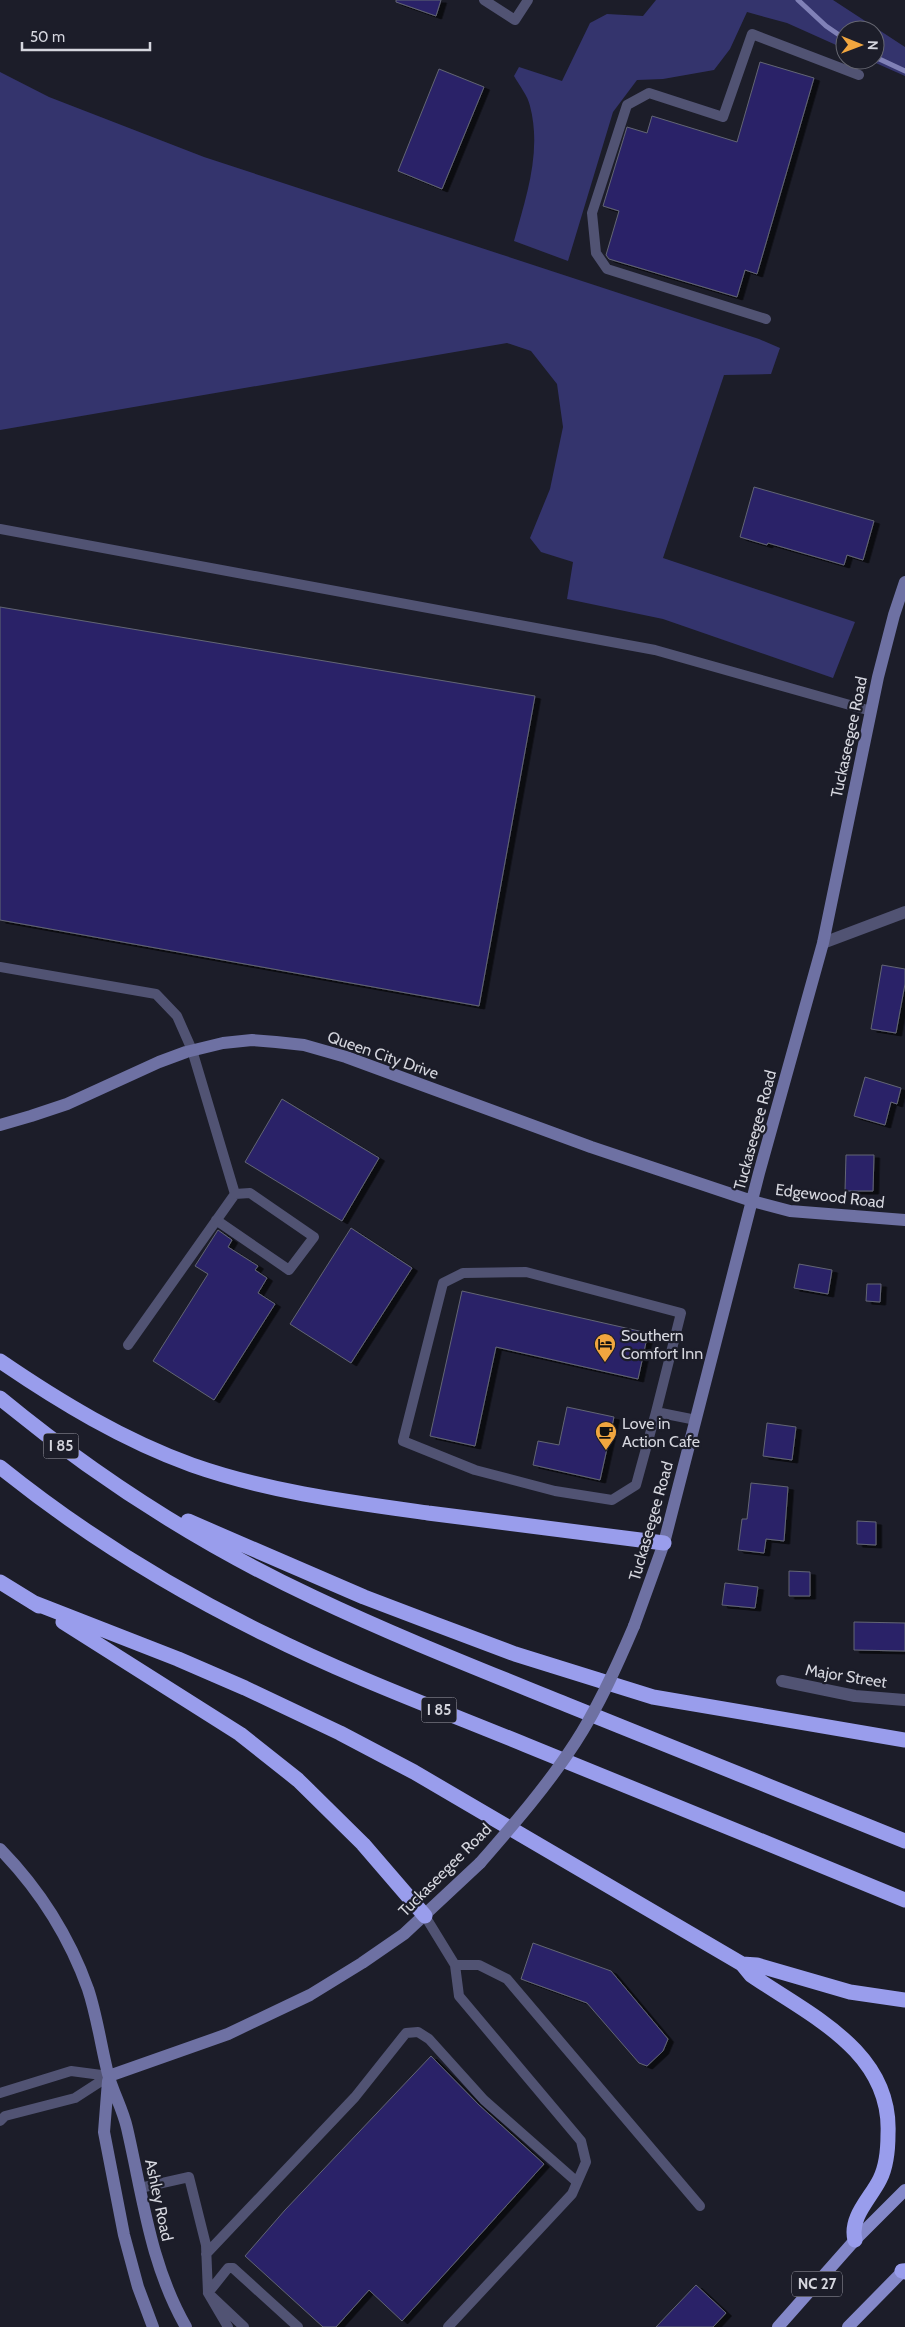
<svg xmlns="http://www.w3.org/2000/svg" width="905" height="2327" font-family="Cabin,sans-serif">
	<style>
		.green { fill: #34346d }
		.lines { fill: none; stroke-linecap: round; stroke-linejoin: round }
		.stream { stroke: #8081b7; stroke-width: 5 }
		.building { fill: #292467; stroke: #636574; filter: url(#shadow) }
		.lane { stroke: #515373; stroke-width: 10 }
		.street { stroke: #515373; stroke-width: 12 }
		.secondary { stroke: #6e71a3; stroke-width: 12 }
		.primary { stroke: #8488c9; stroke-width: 12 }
		.highway { stroke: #999dec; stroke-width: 15 }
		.secondary-bridge { stroke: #6e71a3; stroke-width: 12 }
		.labels { text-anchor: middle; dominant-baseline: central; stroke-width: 4.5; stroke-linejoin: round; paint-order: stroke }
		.shield { fill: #1c1d29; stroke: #9e9ea8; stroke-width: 1 }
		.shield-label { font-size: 15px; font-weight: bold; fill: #d5d6de }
		.street-label { font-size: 16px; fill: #d5d6de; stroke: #1c1d29 }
		.poi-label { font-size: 16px; fill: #d5d6de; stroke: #1c1d29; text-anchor: start }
	</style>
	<defs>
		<filter id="shadow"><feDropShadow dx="5.5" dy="3" stdDeviation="0" flood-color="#0009"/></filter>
	</defs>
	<rect width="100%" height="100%" fill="#1c1d29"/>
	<path class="green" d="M656,0H833L905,47V76L869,60H875V30H845V49L787,23L747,12L730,49L714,70L663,79L637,80L613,112L568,261L514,241C526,197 542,152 530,106C528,96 519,85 514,76L519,67L562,81L590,23L607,14L643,16Z
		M0,72L49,97L204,157L759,339L780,348L771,374L724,375L663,558L855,622L833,678L663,619L567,599L573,562L541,552L530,538L550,489L563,427L557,384L531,351L507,343L0,430Z"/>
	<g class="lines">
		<path class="stream" d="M798,0L826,26L845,39
			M875,57L905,71"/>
	</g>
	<path class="building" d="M396,0H441L436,16L396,2Z
		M760,62L814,78L757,274L745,270L737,297L609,259L606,255L619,211L603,206L627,127L647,133L652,116L737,142Z
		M439,69L484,87L442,189L398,171Z
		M754,487L874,521L863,560L847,555L844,565L768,543L767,545L740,537Z
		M0,607L535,696L479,1006L0,920Z
		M882,965L905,969V984L896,1033L871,1029Z
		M865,1077L901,1088L897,1104L891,1102L885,1125L854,1116Z
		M282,1099L379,1158L342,1221L245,1162Z
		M846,1155H874L873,1191H845Z
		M351,1228L412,1268L351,1363L290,1324Z
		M218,1230L232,1240L228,1247L258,1266L255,1270L267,1278L258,1293L275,1304L214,1400L153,1361L208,1274L195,1266Z
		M799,1264L832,1270L828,1294L794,1288Z
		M867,1284H881L880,1302L866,1301Z
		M462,1291L648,1333L638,1379L496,1347L475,1446L430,1436Z
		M567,1407L614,1417L600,1480L533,1465L538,1441L559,1445Z
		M767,1423L796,1427L792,1460L763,1456Z
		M751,1483L788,1487L784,1541L766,1539L764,1553L738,1550L742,1519H747Z
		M857,1521L876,1522V1545L857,1544Z
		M789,1571L810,1572V1596H789Z
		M725,1583L758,1587L755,1608L722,1605Z
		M854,1622L905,1623V1651L854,1650Z
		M533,1943L611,1971L668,2039L663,2051L647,2066L639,2063L587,2003L521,1979Z
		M431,2056L479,2105L544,2164L402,2321L369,2290L336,2327H323L245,2256L285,2210Z
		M696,2285L726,2313L713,2327H656Z"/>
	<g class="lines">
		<path class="lane" d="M484,0L515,20L528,0
			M766,319L607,269L596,253L592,213L627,105L649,93L723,117L752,34L859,75
			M0,529L655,650L871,711
			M0,967L156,994L177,1016L192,1050L235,1194L128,1345
			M216,1220L289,1270L314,1237L250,1193L235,1194
			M656,1412L636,1485L612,1500L555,1491L475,1470L403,1441L443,1283L463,1273L526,1272L681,1313L656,1412L696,1420
			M425,1916L455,1965H479L507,1979L700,2206
			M0,2093L71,2071L109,2076
			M0,2121L5,2116L75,2098L109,2076
			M140,2188L189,2177L206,2245L208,2293L228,2327
			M206,2254L355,2097L406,2033L418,2032L429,2039L484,2100L577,2182
			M244,2327L208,2293L228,2268H233L298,2327
			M448,2327L572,2194L586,2162L581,2141L459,1996L455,1965"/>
		<path class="street" d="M823,943L905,912
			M782,1681L855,1696L905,1700"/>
		<path class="secondary" d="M0,1125L31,1116L67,1104L159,1062L186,1052L223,1043L252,1040L276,1042L304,1045L346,1057L591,1147L752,1201L790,1211L905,1220
			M634,1626L664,1543L759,1173L823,943L878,677L894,615L905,582
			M0,1849C39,1889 69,1936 88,1989C97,2016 101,2046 108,2074C113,2092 123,2110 127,2128C143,2197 150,2264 186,2327
			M109,2076L228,2034L310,1995L362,1963L404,1934L480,1863
			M108,2081L104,2132L124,2235L138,2287L153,2327"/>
		<path class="primary" d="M778,2327L855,2240L905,2190
			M848,2327L905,2269"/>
		<path class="highway" d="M0,1361C60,1402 123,1440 192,1465C269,1492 348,1502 428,1513C507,1523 586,1533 664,1543
			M0,1398C96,1477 200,1544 313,1597C397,1637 484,1671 570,1706C682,1751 793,1796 905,1841
			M0,1467C82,1533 171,1588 265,1634C349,1676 438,1709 526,1745C652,1796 779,1848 905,1900
			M188,1521L364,1597L435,1624L515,1654L653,1697L905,1740
			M0,1582L39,1606
			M32,1602L178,1659L245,1688L340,1733L414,1772L742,1964L751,1975C809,2015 892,2051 888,2134C888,2149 887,2165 880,2179C871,2198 849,2217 855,2240
			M63,1622L240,1734L298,1780L363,1844L425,1916
			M742,1964L757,1965L850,1992L905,2000
			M902,2271L905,2272"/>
		<path class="secondary-bridge" d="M480,1863C514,1824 547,1786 575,1743C599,1706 617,1666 634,1626"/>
	</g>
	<defs>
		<g id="hotel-pin" transform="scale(1.125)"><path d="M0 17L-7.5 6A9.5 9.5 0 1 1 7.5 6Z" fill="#f1a63f" stroke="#1c1d29"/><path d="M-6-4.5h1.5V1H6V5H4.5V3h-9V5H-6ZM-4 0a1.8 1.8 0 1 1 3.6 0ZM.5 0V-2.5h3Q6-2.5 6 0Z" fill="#111"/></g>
		<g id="cafe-pin" transform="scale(1.125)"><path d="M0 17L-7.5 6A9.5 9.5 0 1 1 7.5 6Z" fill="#f1a63f" stroke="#1c1d29"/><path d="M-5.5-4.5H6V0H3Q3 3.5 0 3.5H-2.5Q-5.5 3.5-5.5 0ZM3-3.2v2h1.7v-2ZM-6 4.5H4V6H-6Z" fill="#111"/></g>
	</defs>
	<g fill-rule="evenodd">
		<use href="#hotel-pin" x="605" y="1344"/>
		<use href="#cafe-pin" x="606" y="1432"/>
	</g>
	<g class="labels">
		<g class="shield">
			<rect x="43.5" y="1433.5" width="35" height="25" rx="4"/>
			<rect x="421.5" y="1697.5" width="35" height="25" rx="4"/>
			<rect x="792" y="2271.5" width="50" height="25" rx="4"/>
		</g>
		<g class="shield-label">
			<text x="61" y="1446">I 85</text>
			<text x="439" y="1710">I 85</text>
			<text x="817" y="2284">NC 27</text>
		</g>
		<g class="street-label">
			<text transform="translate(849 737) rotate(-78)">Tuckaseegee Road</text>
			<text transform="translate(383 1055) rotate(19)">Queen City Drive</text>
			<text transform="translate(755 1130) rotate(-75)">Tuckaseegee Road</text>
			<text transform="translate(830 1196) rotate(7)">Edgewood Road</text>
			<text transform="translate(651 1521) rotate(-74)">Tuckaseegee Road</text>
			<text transform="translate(846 1676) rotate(9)">Major Street</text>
			<text transform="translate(445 1870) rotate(-45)">Tuckaseegee Road</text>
			<text transform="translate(159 2200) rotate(78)">Ashley Road</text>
		</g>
		<g class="poi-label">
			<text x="621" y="1335">Southern<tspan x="621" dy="18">Comfort Inn</tspan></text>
			<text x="622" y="1423">Love in<tspan x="622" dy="18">Action Cafe</tspan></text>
		</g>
	</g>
	<g transform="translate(860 45) rotate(91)"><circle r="24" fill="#1c1d29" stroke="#666771"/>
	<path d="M0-4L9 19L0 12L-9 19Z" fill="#f1a63f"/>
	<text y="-8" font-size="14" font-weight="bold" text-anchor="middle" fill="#d5d6de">N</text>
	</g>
	<path d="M22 42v8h128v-8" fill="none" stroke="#d5d6de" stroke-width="2.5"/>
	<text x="30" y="42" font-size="15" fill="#d5d6de" stroke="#1c1d29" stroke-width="4" paint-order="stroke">50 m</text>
</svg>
